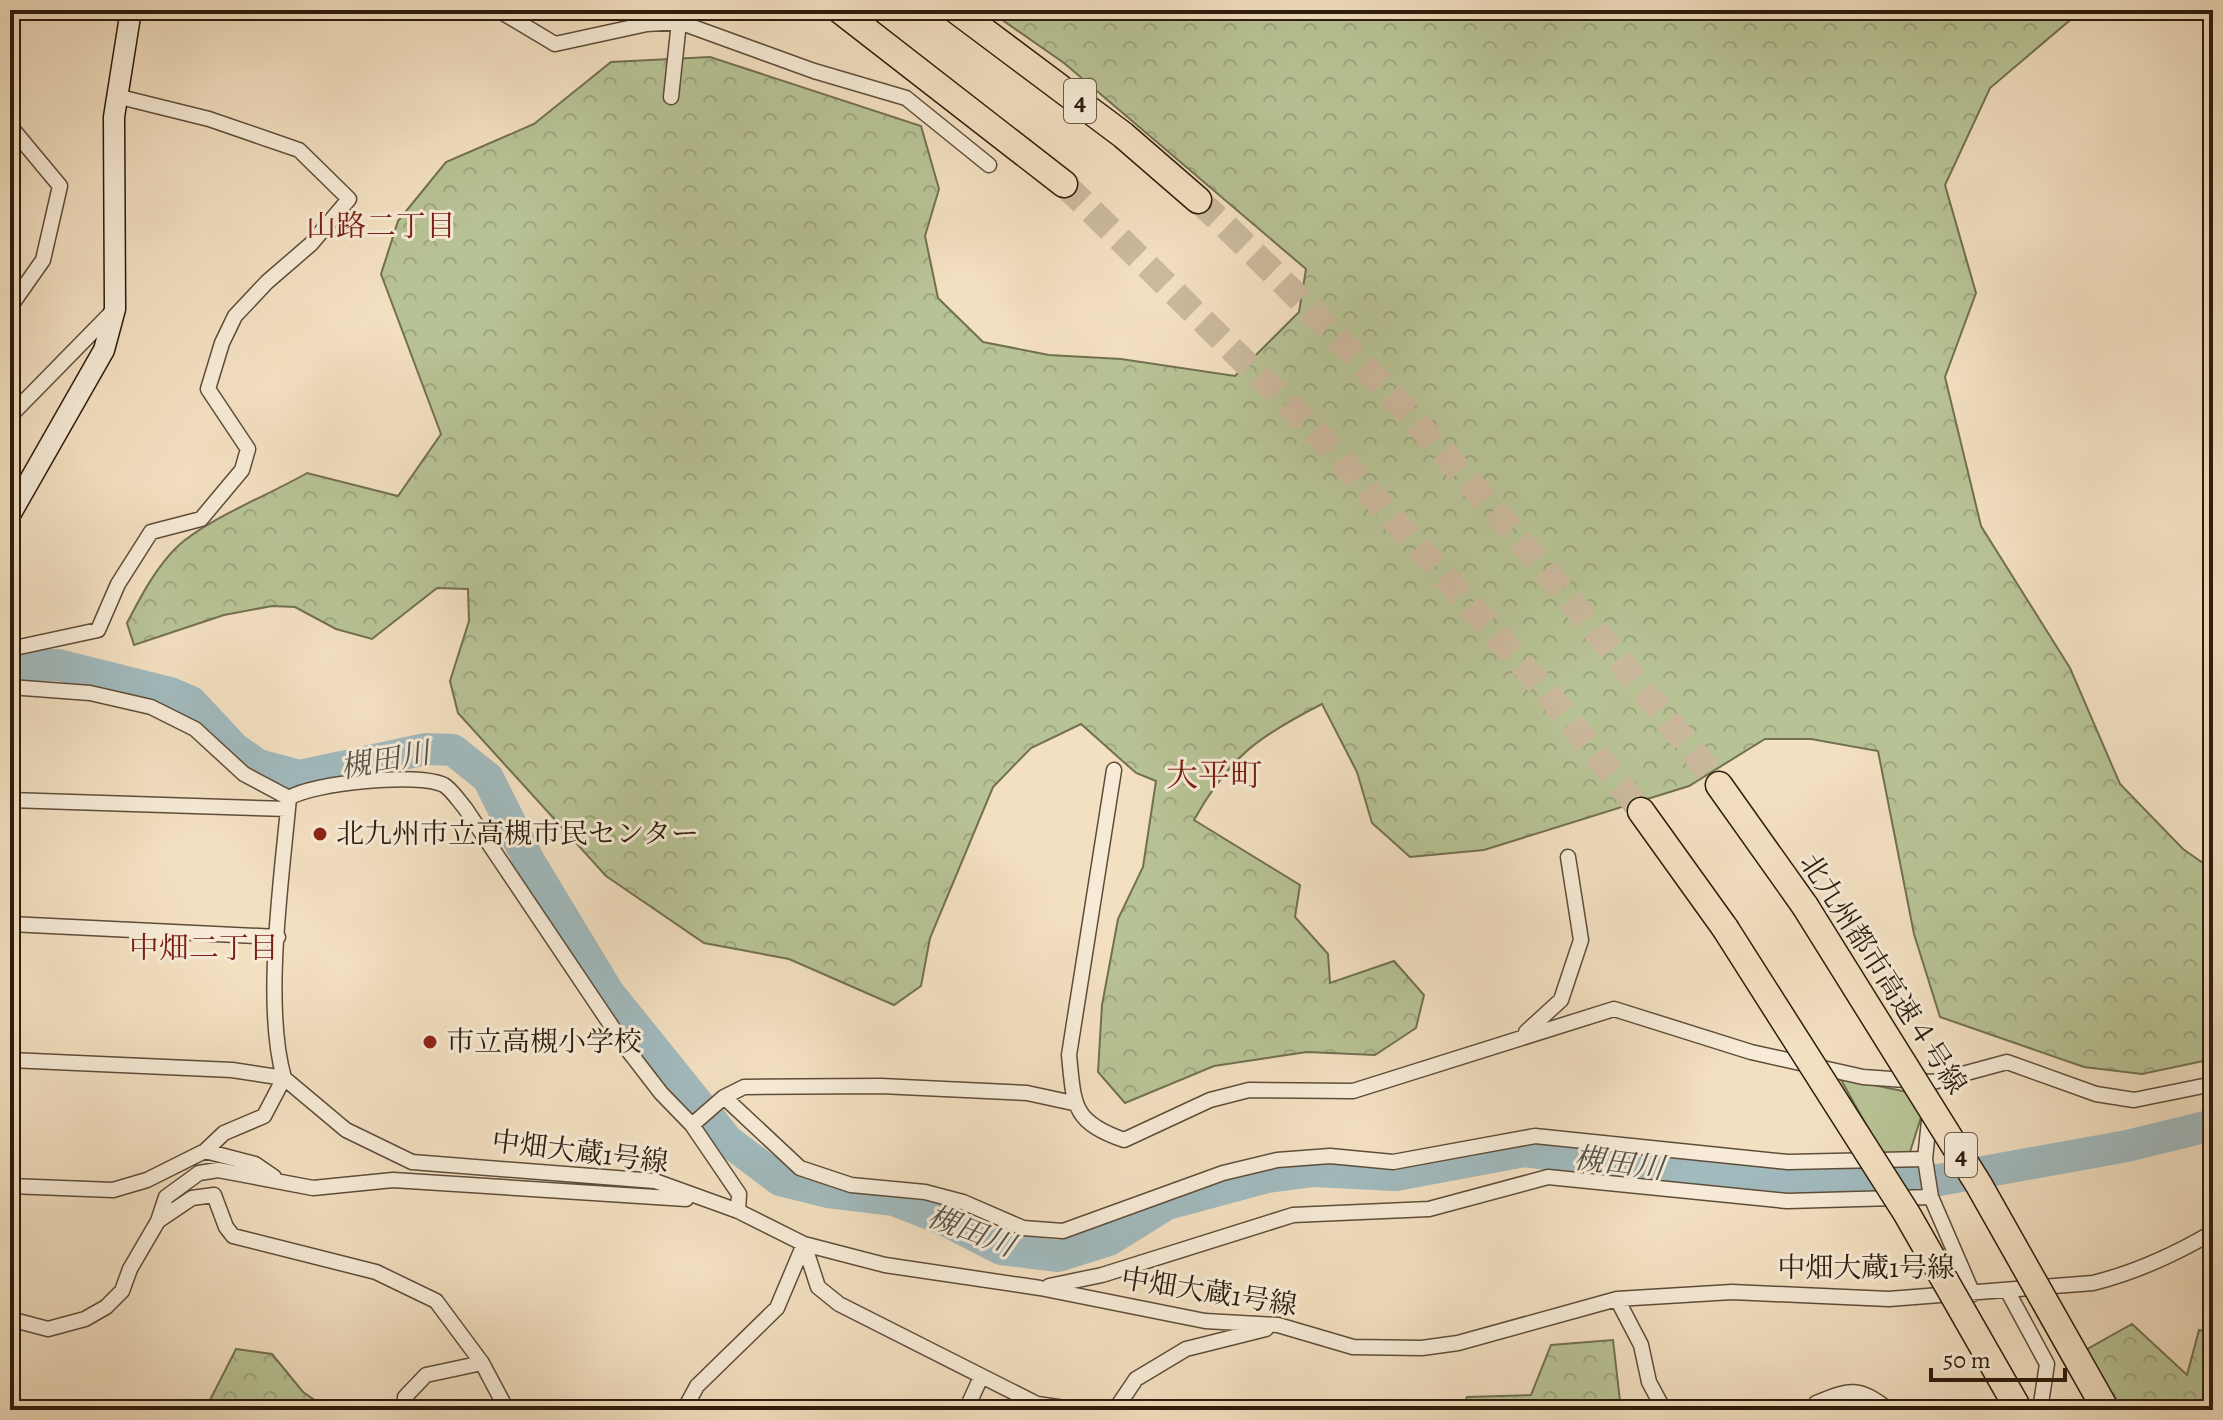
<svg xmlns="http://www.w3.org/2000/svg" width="2223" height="1420" font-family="Alegreya,'Noto Serif JP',serif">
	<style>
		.green { fill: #b8c395; stroke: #727050; stroke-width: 2 }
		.forest { fill: url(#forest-crowns); stroke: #727050; stroke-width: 2 }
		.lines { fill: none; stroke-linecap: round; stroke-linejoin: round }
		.river { stroke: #a1babe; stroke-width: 32 }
		.highway-tunnel { stroke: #cbb99d; stroke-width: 26; stroke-dasharray: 26 13; stroke-linecap: butt }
		.street-casing { stroke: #5e4d39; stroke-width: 17 }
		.secondary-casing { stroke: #2c1c0c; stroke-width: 23 }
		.highway-casing { stroke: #2c1c0c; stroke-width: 29 }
		.street { stroke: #f7ebd7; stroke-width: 14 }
		.secondary { stroke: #f7ebd7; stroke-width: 20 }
		.highway { stroke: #f3e0c1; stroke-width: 26 }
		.highway-bridge-casing { stroke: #2c1c0c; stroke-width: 29; stroke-linecap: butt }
		.highway-bridge { stroke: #f3e0c1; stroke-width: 26 }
		.poi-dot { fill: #8f2418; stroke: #f7ebd7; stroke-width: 3 }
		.labels { text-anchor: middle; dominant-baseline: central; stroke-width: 6; stroke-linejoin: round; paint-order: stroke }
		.shield { fill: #f7ebd7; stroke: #695a49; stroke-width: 2 }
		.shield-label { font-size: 26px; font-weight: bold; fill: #2c1c0c }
		.poi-label { font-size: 28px; fill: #2c1c0c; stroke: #f7ebd7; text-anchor: start }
		.street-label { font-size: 28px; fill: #2c1c0c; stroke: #f7ebd7 }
		.neighbourhood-label { font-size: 30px; fill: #7a1f14; stroke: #f7ebd7 }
		.water-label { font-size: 30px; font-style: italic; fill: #55534a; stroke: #f7ebd7 }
		.quarter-label { font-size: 32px; fill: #7a1f14; stroke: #f7ebd7 }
	</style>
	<defs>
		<pattern id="forest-crowns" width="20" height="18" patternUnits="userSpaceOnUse" patternTransform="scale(2)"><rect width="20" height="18" fill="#b8c395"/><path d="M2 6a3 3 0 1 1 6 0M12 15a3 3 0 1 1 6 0" fill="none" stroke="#9ea77f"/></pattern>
	</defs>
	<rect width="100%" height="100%" fill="#f3e0c1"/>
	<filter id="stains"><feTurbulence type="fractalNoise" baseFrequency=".0025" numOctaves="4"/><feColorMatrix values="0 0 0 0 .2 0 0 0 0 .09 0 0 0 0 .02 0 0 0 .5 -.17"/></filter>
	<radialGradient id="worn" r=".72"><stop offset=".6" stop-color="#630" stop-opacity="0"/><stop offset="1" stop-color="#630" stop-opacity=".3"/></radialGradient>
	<path class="green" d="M1840,1078L1907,1092L1922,1114L1910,1152L1883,1155Z"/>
	<path class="forest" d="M988,10H2082L1990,88L1945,185L1976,293L1945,377L1981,526L2070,668L2120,784L2183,849L2213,870V1059L2142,1074L2084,1067L1940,1017L1914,934L1878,751L1811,739H1765L1689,786L1484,850L1410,857L1372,823L1357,772L1322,704C1259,736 1229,757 1194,820L1300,885L1295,917L1328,954L1330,983L1394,961L1424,995L1416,1028L1375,1055L1307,1052L1214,1066L1125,1103L1098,1072L1102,1005L1118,919L1143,867L1156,781L1136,773L1081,724L1031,748L993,787L930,938L921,986L894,1005L789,959L704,943L606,876L458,713L450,681L469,621L468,589L437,588L372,639L336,629L295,607L272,606L224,615L134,645L127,623C141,596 156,567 178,546C207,519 271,494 307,473L398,496L441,434L381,274L398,221L446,162L534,124L611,62L710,57L921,126L939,189L925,236L938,298L983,342L1049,355L1121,359L1235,376L1299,312L1306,269L1064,63Z
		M2132,1324L2187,1375L2199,1330L2213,1333V1410H2118L2084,1351Z
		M1613,1340L1621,1410H1462L1467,1397L1531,1395L1551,1345Z
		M236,1349L272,1354L303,1392L329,1410H230L210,1400Z"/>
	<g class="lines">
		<path class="river" d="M10,666L58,665L170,693L191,702L234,748L258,765L300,776L426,749L453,750L488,778L529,861L608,992L728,1141L780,1180L828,1192L894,1200L943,1219L1001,1249L1058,1256L1109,1240L1167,1204L1267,1177L1314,1171L1396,1175L1524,1151L1721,1176L1939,1180L2127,1146L2213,1125"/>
		<path class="highway-tunnel" d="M1064,184L1320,436L1545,690L1641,811
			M1198,200C1390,379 1557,579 1719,785"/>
		<g class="street-casing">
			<path id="street" d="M498,10L555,44L647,24L679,22L671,97
				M679,22L814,71L906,98L989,165
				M10,126L60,186L43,260L10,307
				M10,416L114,310
				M10,649L98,630L118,584L151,532L201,519L242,470L248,449L208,389L222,343L235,316L267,282L311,244L349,199L299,150L209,119L116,96
				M10,687L90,693L151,707L195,729L244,774L289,798
				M1114,770L1069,1055C1074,1105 1072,1122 1124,1140L1210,1100L1249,1090L1353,1091L1614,1009L1751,1052L1863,1077L1933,1082L2007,1062L2096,1094L2134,1100L2213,1084
				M289,798C312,783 419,772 444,785C451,789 459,801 465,808L627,1049L661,1093L692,1125L739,1194L738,1211
				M10,800L288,809
				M10,924L278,937
				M1526,1032L1561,1000L1581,940L1568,857
				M10,1060L232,1070L284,1078L346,1130L412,1162L655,1181L738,1211L804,1244L885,1265L1040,1288L1205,1321L1278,1325L1353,1347L1422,1348L1458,1343L1617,1299L1732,1292L1889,1299L2093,1283C2137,1272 2174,1255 2213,1232
				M724,1097L800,1168L851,1185L925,1192L963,1202L1023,1228L1063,1231L1223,1173L1277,1160L1330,1156L1393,1162L1535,1136L1788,1162L1925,1159L1930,1111
				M692,1125L724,1097L744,1087L881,1086L1027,1093L1073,1103
				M205,1151L224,1133L264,1116L284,1078C263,1004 282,877 289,798
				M1925,1159L1931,1197
				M10,1186L113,1190L147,1180L205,1151L255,1164L274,1177
				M158,1221L192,1198L214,1195L226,1227L233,1236L376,1272L436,1301L482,1363L507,1410
				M804,1244L818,1287L839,1304L1037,1404L1078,1410
				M1049,1286L1102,1275L1293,1215L1429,1209L1548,1177L1787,1201L1931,1197L1973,1294
				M2008,1292L2047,1364L2040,1410
				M1617,1299L1641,1345L1649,1382L1664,1410
				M10,1319L48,1329L85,1319L106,1307L122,1291L130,1269L158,1221L166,1197L199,1173L218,1170L313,1188L393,1180L686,1199
				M1816,1403C1850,1389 1858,1386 1889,1410
				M404,1410L405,1397L426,1375L482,1363
				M684,1410L697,1386L777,1308L804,1244
				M966,1410L981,1377
				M1115,1410L1136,1379L1186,1349L1266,1329"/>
		</g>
		<g class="secondary-casing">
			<path id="secondary" d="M10,515L104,350L115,309L114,117L131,10"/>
		</g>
		<g class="highway-casing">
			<path id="highway" d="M840,10L1064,184
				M956,10L1123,135L1198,200
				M1719,785L1805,906
				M1641,811L1725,928"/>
		</g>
		<use href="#street" class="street"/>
		<use href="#secondary" class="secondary"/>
		<use href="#highway" class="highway"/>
		<g class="highway-bridge-casing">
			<path id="highway-bridge" d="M1805,906L1979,1185L2106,1410
				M1725,928L1907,1214L2019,1410"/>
		</g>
		<use href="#highway-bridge" class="highway-bridge"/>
	</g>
	<g class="poi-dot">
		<circle cx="320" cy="834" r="8"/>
		<circle cx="430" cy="1042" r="8"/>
	</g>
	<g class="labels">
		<g class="shield">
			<rect x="1064" y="79" width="32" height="44" rx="6"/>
			<rect x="1945" y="1133" width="32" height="44" rx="6"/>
		</g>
		<g class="shield-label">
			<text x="1080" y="101">4</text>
			<text x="1961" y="1155">4</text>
		</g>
		<g class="poi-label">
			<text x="336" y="834">北九州市立高槻市民センター</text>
			<text x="446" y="1042">市立高槻小学校</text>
		</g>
		<g class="street-label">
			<text transform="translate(1883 974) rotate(57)">北九州都市高速４号線</text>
			<text transform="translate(580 1152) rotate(7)">中畑大蔵1号線</text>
			<text x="1866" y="1268">中畑大蔵1号線</text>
			<text transform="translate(1209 1292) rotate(9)">中畑大蔵1号線</text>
		</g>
		<g class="neighbourhood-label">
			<text x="381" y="226">山路二丁目</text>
			<text x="204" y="948">中畑二丁目</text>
		</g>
		<g class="water-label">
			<text transform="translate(385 760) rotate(-10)">槻田川</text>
			<text transform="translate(1619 1163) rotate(7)">槻田川</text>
			<text transform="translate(971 1231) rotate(21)">槻田川</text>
		</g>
		<g class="quarter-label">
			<text x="1214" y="775">大平町</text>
		</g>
	</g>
	<rect width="2223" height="1420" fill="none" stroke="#f3e0c1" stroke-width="40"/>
	<rect x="12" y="12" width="2199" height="1396" fill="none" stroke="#2c1c0c" stroke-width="4"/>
	<rect x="20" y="20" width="2183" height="1380" fill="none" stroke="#2c1c0c" stroke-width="2"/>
	<path d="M1931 1368v12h134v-12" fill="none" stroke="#2c1c0c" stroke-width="4"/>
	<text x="1943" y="1368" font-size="24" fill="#2c1c0c" stroke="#f7ebd7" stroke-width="6" paint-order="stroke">50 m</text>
	<rect width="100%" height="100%" filter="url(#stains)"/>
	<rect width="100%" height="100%" fill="url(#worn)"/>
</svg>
